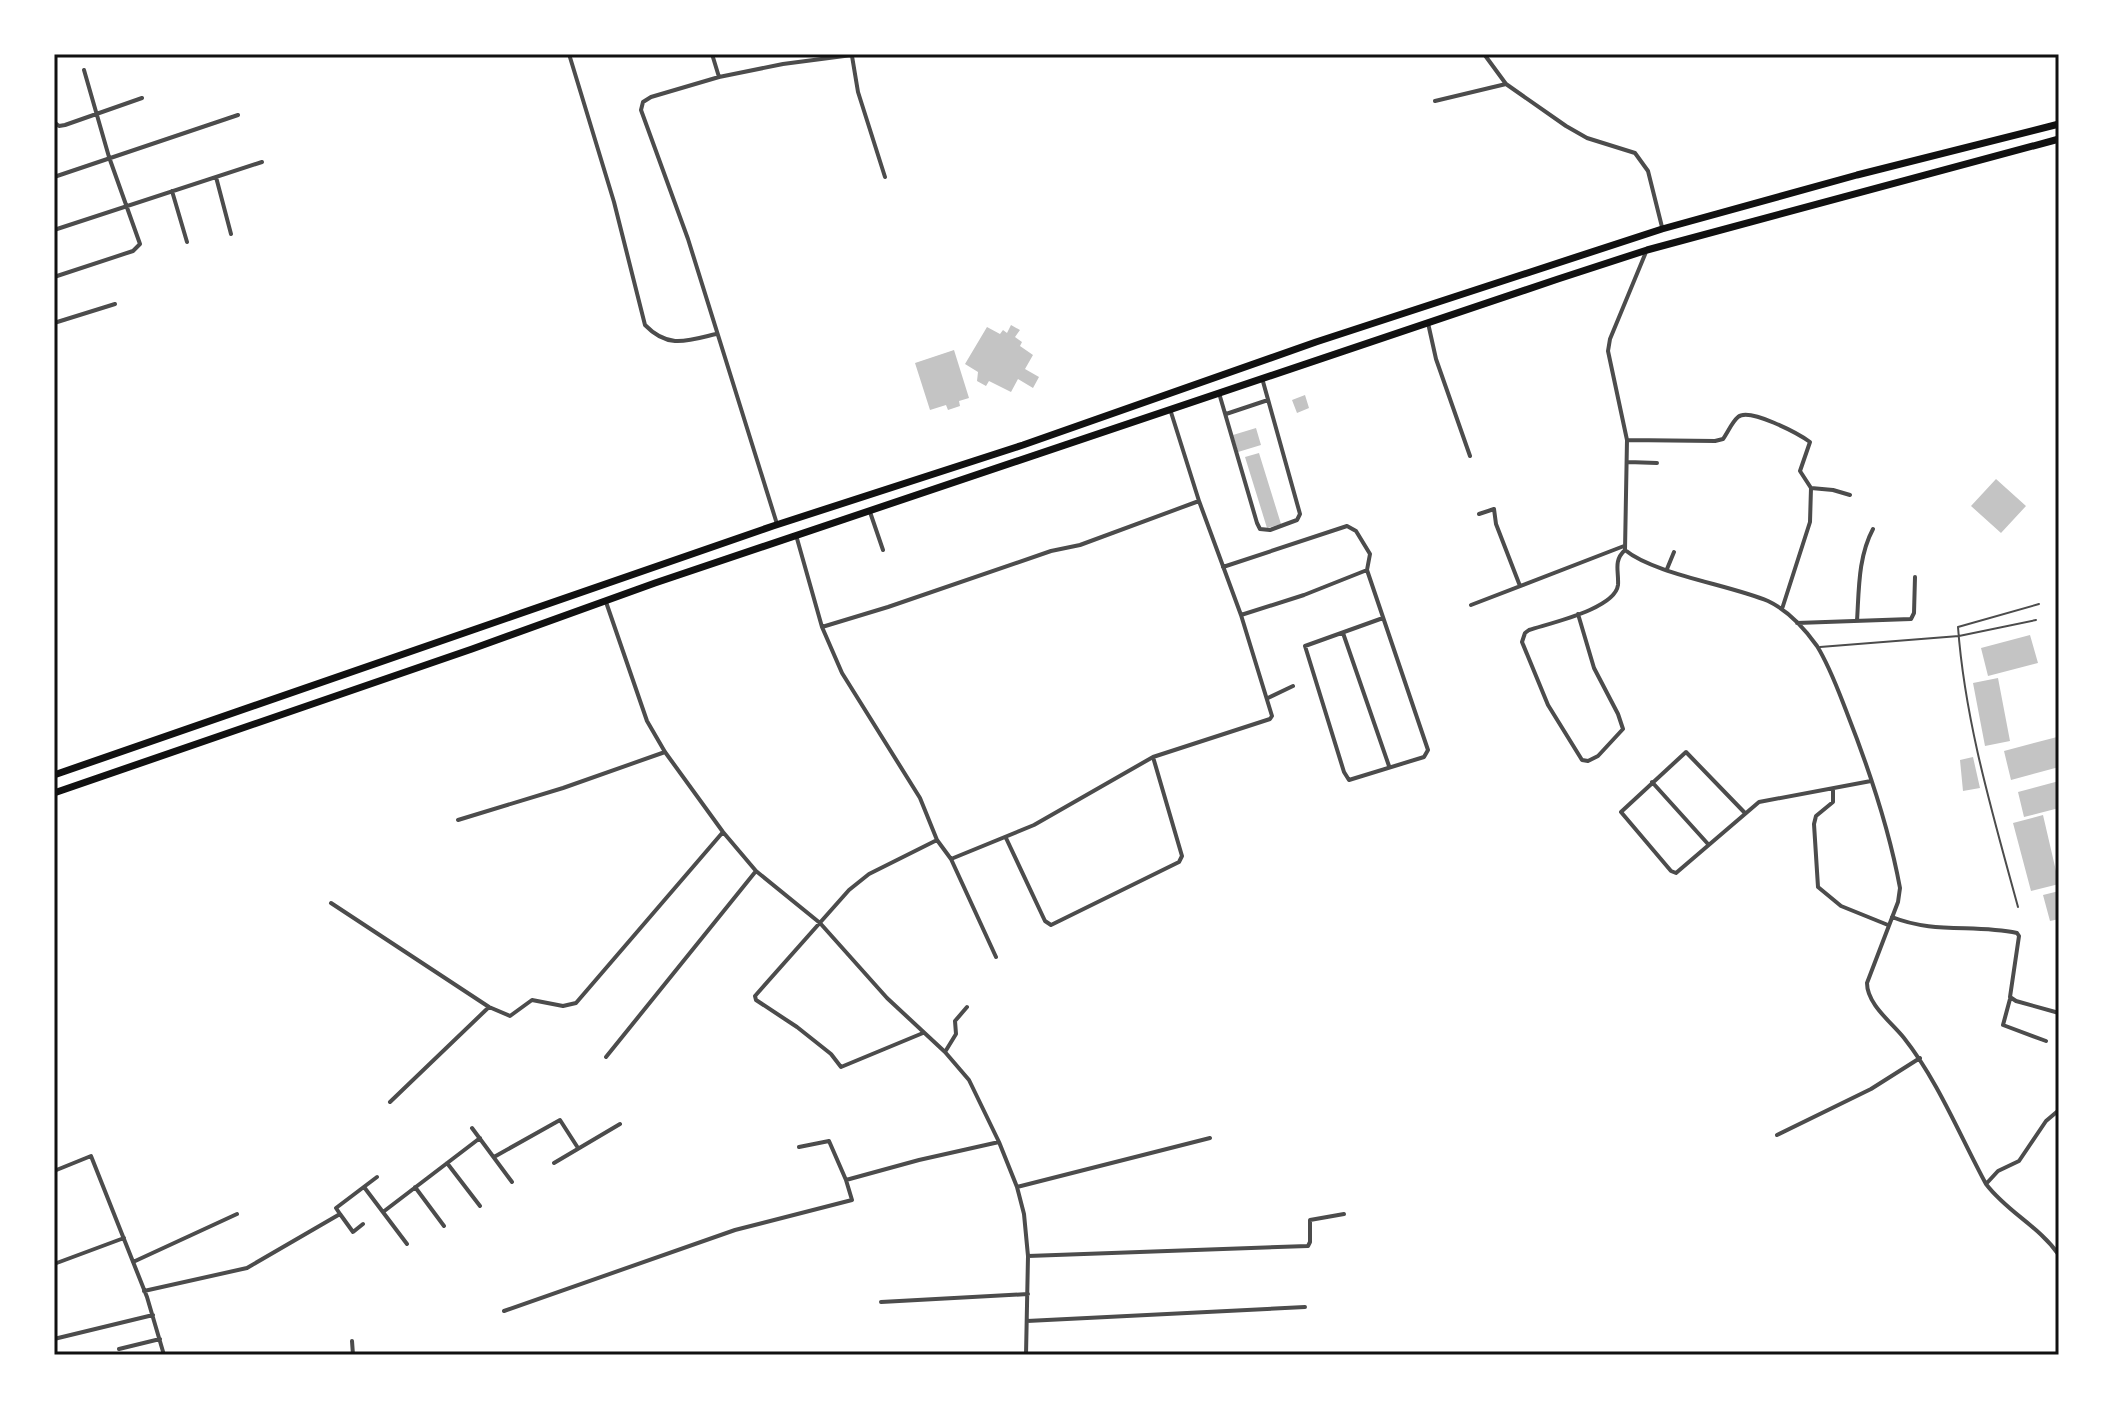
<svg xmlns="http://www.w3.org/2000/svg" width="2113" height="1409" font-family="Karla,sans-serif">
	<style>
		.building { fill: #c4c4c4 }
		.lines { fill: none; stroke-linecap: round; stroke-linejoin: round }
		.service { stroke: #4c4c4c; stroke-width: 2 }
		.minor { stroke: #4c4c4c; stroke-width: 4 }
		.trunk { stroke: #111; stroke-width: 7 }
		.neatline { fill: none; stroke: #111; stroke-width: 3 }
	</style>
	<rect width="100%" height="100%" fill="#fff"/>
	<path class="building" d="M1011,325L1020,330L1015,337L1022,342L1020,346L1033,355L1025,369L1039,377L1033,388L1018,379L1011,392L989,381L986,386L977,381L978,372L965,364L987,327L1000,334L1003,330L1007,333Z
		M954,350L969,398L959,401L960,406L948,410L946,405L930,410L915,363Z
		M1305,395L1309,408L1297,413L1292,400Z
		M1256,428L1261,445L1238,452L1233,435Z
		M1259,453L1281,524L1267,528L1245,457Z
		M1996,479L2026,506L2001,533L1971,506Z
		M2030,635L2038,663L1988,676L1981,648Z
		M1998,678L2010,741L1985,746L1973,683Z
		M2057,737L2059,767L2011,780L2004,751Z
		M1973,757L1980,788L1963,791L1960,760Z
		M2059,781V808L2024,817L2018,792Z
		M2043,815L2059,884L2031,891L2013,823Z
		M2059,891V919L2050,921L2043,895Z"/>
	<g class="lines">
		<path class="service" d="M1820,647L1959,636L2036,620
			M2018,907C1993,815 1965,722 1958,627L2039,604"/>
		<path class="minor" d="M569,54L614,202L645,325C668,349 687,341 716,334
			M712,54L719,77L651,97L643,102L641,110L688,239L777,524
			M1484,54L1506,84L1566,126L1587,138L1635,153L1648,171L1662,227
			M852,56L858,92L885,177
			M719,77L783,64L852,55
			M1435,101L1506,84
			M54,122L59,126L65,125L142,98
			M54,177L238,115
			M216,177L231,234
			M172,191L187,242
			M54,230L262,162
			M1646,252L1610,339L1608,351L1627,440L1625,550C1654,574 1730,585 1768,601C1787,610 1805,629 1817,646C1830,667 1838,690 1847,713C1869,769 1889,828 1900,888L1898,902L1867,983C1867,1004 1891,1022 1904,1038C1938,1081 1960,1136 1986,1184C2007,1212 2039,1226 2059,1255
			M54,277L133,251L140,244L109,157L84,70
			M54,323L115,304
			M1428,323L1436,359L1470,456
			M1219,393L1257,523L1260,529L1270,530L1297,520L1300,514L1262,378
			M1170,409L1199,501
			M1226,414L1268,400
			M1627,440L1715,441L1723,439C1728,432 1732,422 1738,417C1749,407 1799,434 1810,442L1800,471L1811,488L1810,522L1782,609
			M1628,462L1657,463
			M1811,488L1833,490L1850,495
			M870,512L883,550
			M1479,514L1494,509L1496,524L1520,586
			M796,535L822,627L842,673L920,798L937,840L951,859L1034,825L1153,757L1270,719L1272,716L1241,615L1199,501L1080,545L1051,551L888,607L822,627
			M1223,567L1347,526L1356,531L1370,554L1367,570
			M1667,569L1674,552
			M606,602L647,721L665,752L723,832L756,871L820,923L887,998L945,1052L969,1080L999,1142L1017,1187L1024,1214L1028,1256L1026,1355
			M1471,605L1624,546
			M1578,614L1594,668L1618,714L1623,729L1598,756L1588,761L1582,760L1548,705L1522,642L1525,633L1529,630C1550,623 1615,609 1618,585C1619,571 1613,561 1625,550
			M1241,615L1304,595L1367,570L1428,750L1424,757L1349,780L1344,772L1305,646L1383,618
			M1857,621C1859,590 1858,557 1873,529
			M1797,623L1911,619L1914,613L1915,577
			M1343,633L1389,766
			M1268,698L1293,686
			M1652,782L1708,844
			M1833,790V802L1816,816L1814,824L1818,887L1841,906L1888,925
			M1744,812L1686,752L1621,812L1671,871L1676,873L1759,802L1871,781
			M458,820L563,788L665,752
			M1006,838L1045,921L1051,925L1179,862L1182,856L1153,757
			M951,859L996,957
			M331,903L489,1007L510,1016L532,1000L563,1006L576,1003L723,832
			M1892,917C1934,934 1974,924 2017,933L2019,936L2010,997L2016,1001L2059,1013
			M2010,999L2003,1025L2046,1041
			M923,1033L841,1067L831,1054L797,1027L756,1000L755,996L849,890L869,874L937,840
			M945,1052L956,1034L955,1021L967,1007
			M606,1057L756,871
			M390,1102L489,1007
			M472,1128L512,1182
			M1777,1135L1871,1089L1920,1058
			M799,1147L829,1141L846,1180
			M494,1157L560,1120L578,1148
			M447,1163L480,1206
			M554,1163L620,1124
			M54,1171L91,1156L147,1297L164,1355
			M1986,1184L1998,1171L2019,1161L2046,1121L2059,1110
			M364,1187L407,1244
			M415,1187L444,1226
			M1017,1187L1210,1138
			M383,1212L480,1138
			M340,1214L353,1232L363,1224
			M1028,1256L1308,1246L1310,1242V1220L1344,1214
			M133,1262L237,1214
			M54,1264L124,1238
			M144,1291L247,1268L340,1214L336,1208L377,1177
			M881,1302L1028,1294
			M504,1311L735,1230L852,1200L846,1180L919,1160L999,1142
			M1027,1321L1305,1307
			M54,1339L153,1315
			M352,1341L353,1355
			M119,1349L160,1339"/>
		<path class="trunk" d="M54,775L773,526L1023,445L1316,342L1662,229L1857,175L2059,124
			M54,793L472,649L655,583L1558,279L1647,250L2059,139"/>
	</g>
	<rect width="2113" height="1409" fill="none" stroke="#ffffff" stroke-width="112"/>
	<rect x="56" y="56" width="2001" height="1297" class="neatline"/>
</svg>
